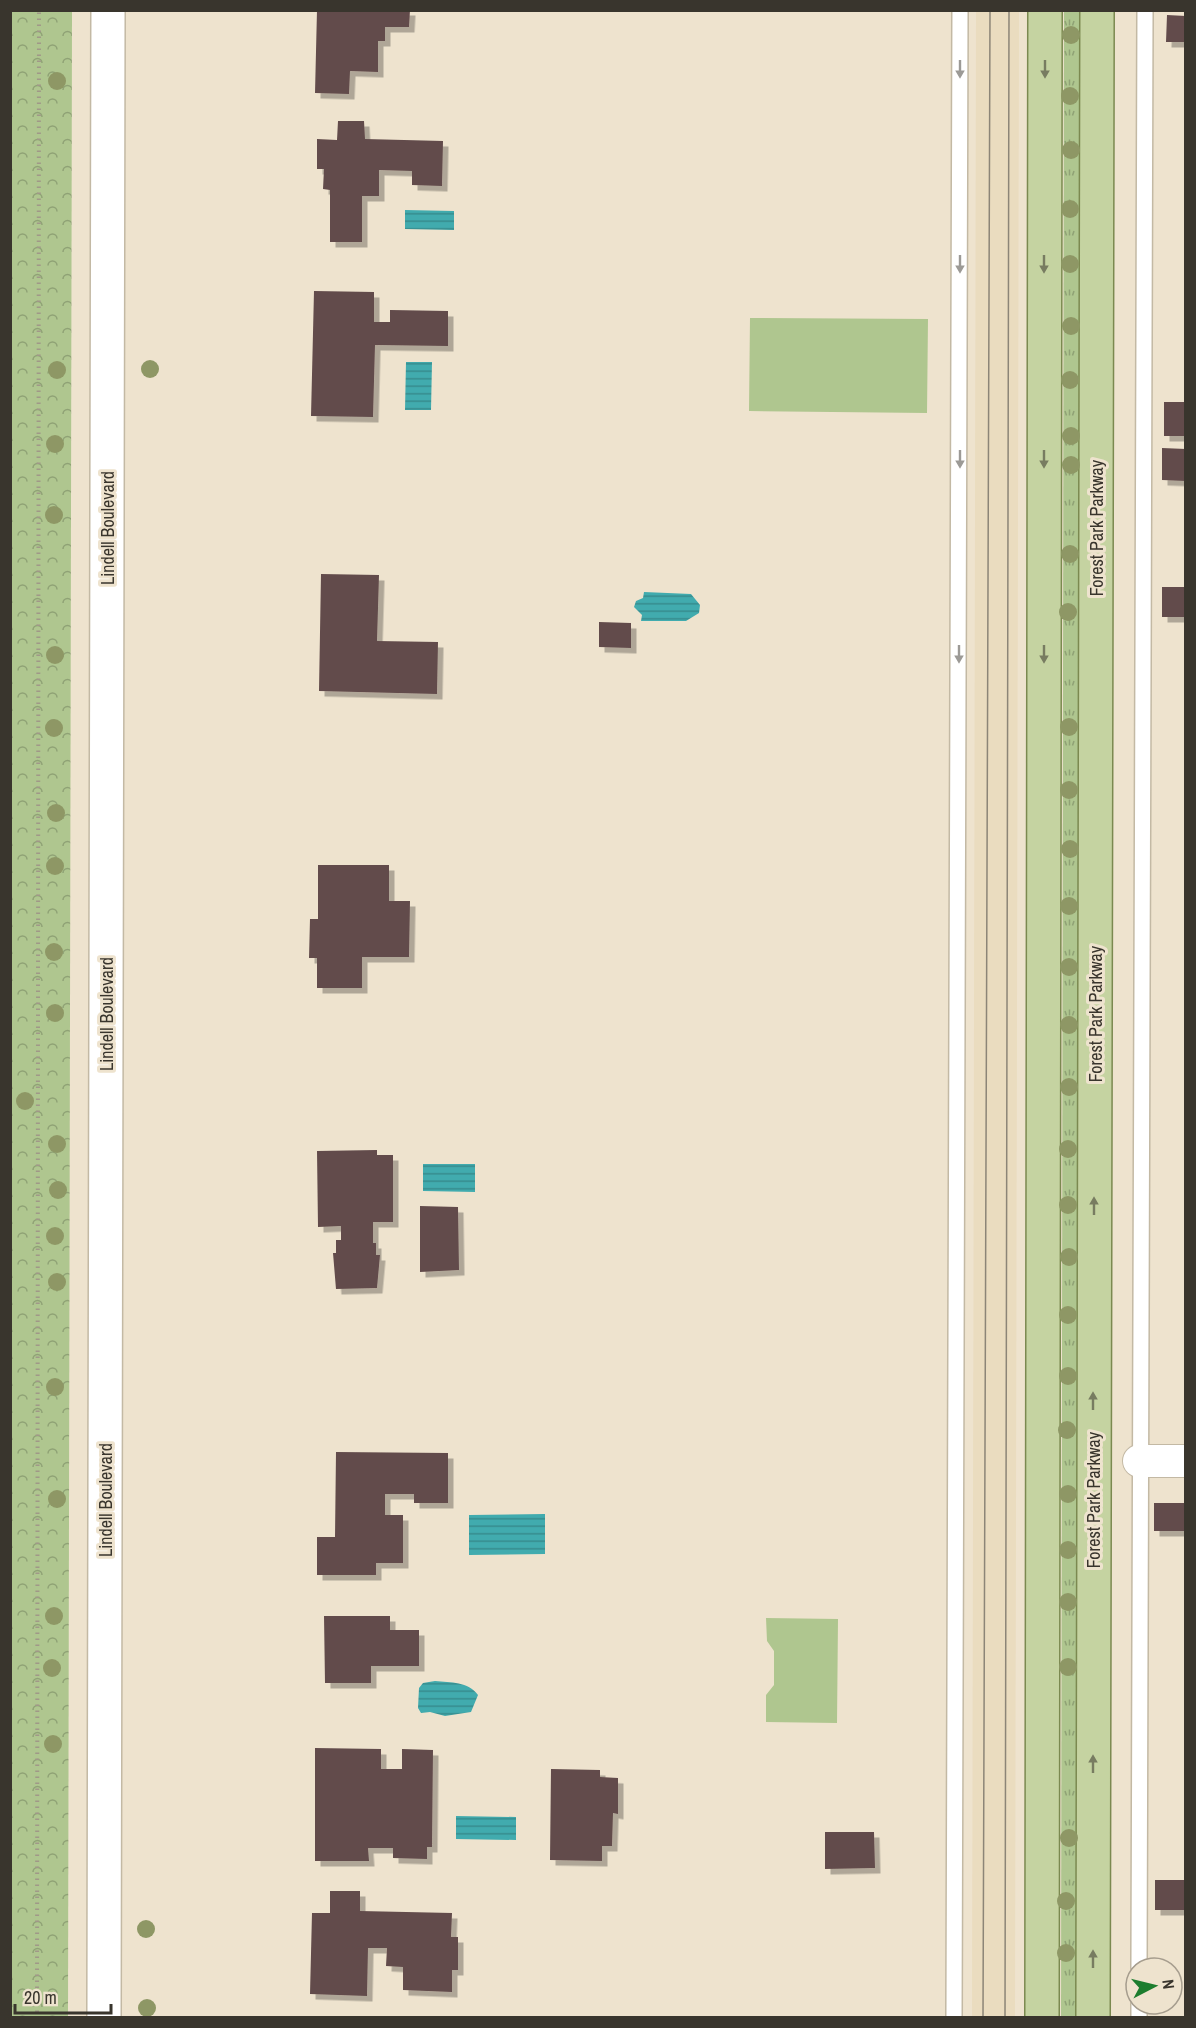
<svg xmlns="http://www.w3.org/2000/svg" width="1196" height="2028" font-family="'Archivo Narrow',sans-serif">
	<style>
		.built { fill: #eadcbf }
		.grass { fill: url(#grass-tufts) }
		.forest { fill: url(#forest-crowns) }
		.garden { fill: #afc68f }
		.water { fill: url(#water-rules) }
		.building { fill: #624b4b; filter: url(#shadow) }
		.lines { fill: none; stroke-linecap: round; stroke-linejoin: round }
		.service-casing { stroke: #c3b9a4; stroke-width: 18 }
		.minor-casing { stroke: #c3b9a4; stroke-width: 34 }
		.secondary-casing { stroke: #c3b9a4; stroke-width: 36 }
		.primary-casing { stroke: #7b8950; stroke-width: 36 }
		.path { stroke: #a09888; stroke-width: 4; stroke-dasharray: 1.5 4.5; stroke-linecap: butt }
		.service { stroke: #fff; stroke-width: 15 }
		.minor { stroke: #fff; stroke-width: 32 }
		.secondary { stroke: #fff; stroke-width: 33 }
		.primary { stroke: #c5d3a1; stroke-width: 33 }
		.tram { stroke: #8c8577; stroke-width: 1.5 }
		.tree { fill: #8e9765 }
		.oneway { fill: #9c9a96 }
		.oneway2 { fill: #787c61 }
		.labels { text-anchor: middle; dominant-baseline: central; stroke-width: 6; stroke-linejoin: round; paint-order: stroke }
		.street-label { font-size: 18px; fill: #39352d; stroke: #eee3ce }
	</style>
	<defs>
		<pattern id="grass-tufts" width="24" height="20" patternUnits="userSpaceOnUse" patternTransform="scale(1.5)"><rect width="24" height="20" fill="#afc68f"/><path d="M3 7l-1-3M5 7V3M7 7l1-3M15 17l-1-3M17 17v-4M19 17l1-3" fill="none" stroke="#8fa275"/></pattern>
		<pattern id="forest-crowns" width="20" height="18" patternUnits="userSpaceOnUse" patternTransform="scale(1.5)"><rect width="20" height="18" fill="#afc68f"/><path d="M2 6a3 3 0 1 1 6 0M12 15a3 3 0 1 1 6 0" fill="none" stroke="#8fa275"/></pattern>
		<pattern id="water-rules" width="6" height="5" patternUnits="userSpaceOnUse" patternTransform="scale(1.5)"><rect width="6" height="5" fill="#41abae"/><path d="M0 2.5h6" fill="none" stroke="#378c8e"/></pattern>
		<filter id="shadow"><feDropShadow dx="5.5" dy="5.5" stdDeviation="0" flood-color="#0004"/></filter>
	</defs>
	<rect width="100%" height="100%" fill="#eee3ce"/>
	<path class="built" d="M1019,10L1015,2017L972,2018L976,11Z"/>
	<path class="grass" d="M1081,10L1076,2017L1061,2018L1064,11Z"/>
	<path class="forest" d="M72,11L68,2017L11,2018L10,11Z"/>
	<path class="garden" d="M750,318L928,319L927,413L749,411Z
		M766,1618L838,1619L837,1723L766,1722V1695L774,1685V1651L767,1641Z"/>
	<path class="water" d="M405,210L454,211V230L405,229Z
		M406,362H432L431,410H405Z
		M644,592L691,594L700,605L699,613L686,621H641L642,615L634,607L636,601L643,598Z
		M423,1164H475V1192L423,1191Z
		M545,1514V1554L469,1555V1515Z
		M435,1681C451,1683 468,1681 478,1695L471,1712L445,1716L430,1712L421,1713L418,1708L419,1688L423,1683Z
		M456,1816L516,1817V1840L456,1839Z"/>
	<path class="building" d="M317,10H410L409,27H385V41H378V72L350,71L349,94L315,93Z
		M1167,15L1186,16V42H1166Z
		M338,121H364L365,139L443,141L442,186L412,185V171L379,170V196H362V242H330V190L323,189L324,169H317V139L337,140Z
		M314,291L374,292V322H390V310L448,311V346L375,345L373,417L311,416Z
		M1164,402H1186V436H1164Z
		M1162,448L1186,449V481L1162,480Z
		M321,574L379,575L377,641L438,642L437,694L319,691Z
		M1162,587H1186V617H1162Z
		M599,622L631,623V648L599,647Z
		M318,865H389V901H410L409,957H362V988H317V958H309L310,919H318Z
		M377,1150V1155H393V1222H373V1243H376V1255H380L377,1288L336,1289L333,1253H336V1240H341V1226L318,1227L317,1151Z
		M420,1206L458,1207L459,1270L420,1272Z
		M336,1452L448,1453V1503H414V1494H385V1515H403V1563H376V1575H317V1537H335Z
		M1154,1503H1186V1531H1154Z
		M324,1616H390V1630H419V1666H371V1683H325Z
		M315,1748L381,1749V1769H402V1749L433,1750L432,1847H427V1859L393,1858V1848H368L369,1861H315Z
		M551,1769L600,1770V1777L618,1778V1814L613,1813L612,1846H602V1861L550,1860Z
		M825,1832H874L875,1868L825,1869Z
		M1155,1880H1186V1910H1155Z
		M330,1891H360V1911L452,1913L451,1937H458V1970H452V1992L403,1990V1967L386,1966L387,1948H368L367,1996L310,1994L312,1913H330Z"/>
	<g class="lines">
		<g class="service-casing">
			<path id="service" d="M1139,1968L1145,10
				M954,2018L960,10
				M1139,2018V2004"/>
		</g>
		<g class="minor-casing">
			<path id="minor" d="M1139,1461H1186"/>
		</g>
		<g class="secondary-casing">
			<path id="secondary" d="M104,2018L108,10"/>
		</g>
		<g class="primary-casing">
			<path id="primary" d="M1042,2018L1045,10
				M1093,2018L1097,10"/>
		</g>
		<path class="path" d="M37,2018L39,10"/>
		<use href="#service" class="service"/>
		<use href="#minor" class="minor"/>
		<use href="#secondary" class="secondary"/>
		<use href="#primary" class="primary"/>
		<path class="tram" d="M983,2018L990,10
			M1005,2018L1009,10"/>
	</g>
	<g class="tree">
		<circle cx="1071" cy="35" r="9"/>
		<circle cx="57" cy="81" r="9"/>
		<circle cx="1070" cy="96" r="9"/>
		<circle cx="1071" cy="150" r="9"/>
		<circle cx="1070" cy="209" r="9"/>
		<circle cx="1070" cy="264" r="9"/>
		<circle cx="1071" cy="326" r="9"/>
		<circle cx="150" cy="369" r="9"/>
		<circle cx="57" cy="370" r="9"/>
		<circle cx="1070" cy="380" r="9"/>
		<circle cx="1071" cy="436" r="9"/>
		<circle cx="55" cy="444" r="9"/>
		<circle cx="1071" cy="465" r="9"/>
		<circle cx="54" cy="515" r="9"/>
		<circle cx="1070" cy="554" r="9"/>
		<circle cx="1068" cy="612" r="9"/>
		<circle cx="55" cy="655" r="9"/>
		<circle cx="1069" cy="727" r="9"/>
		<circle cx="54" cy="728" r="9"/>
		<circle cx="1069" cy="790" r="9"/>
		<circle cx="56" cy="813" r="9"/>
		<circle cx="1070" cy="849" r="9"/>
		<circle cx="55" cy="866" r="9"/>
		<circle cx="1069" cy="906" r="9"/>
		<circle cx="54" cy="952" r="9"/>
		<circle cx="1069" cy="967" r="9"/>
		<circle cx="55" cy="1013" r="9"/>
		<circle cx="1069" cy="1025" r="9"/>
		<circle cx="1069" cy="1087" r="9"/>
		<circle cx="25" cy="1101" r="9"/>
		<circle cx="57" cy="1144" r="9"/>
		<circle cx="1068" cy="1149" r="9"/>
		<circle cx="58" cy="1190" r="9"/>
		<circle cx="1068" cy="1205" r="9"/>
		<circle cx="55" cy="1236" r="9"/>
		<circle cx="1069" cy="1257" r="9"/>
		<circle cx="57" cy="1282" r="9"/>
		<circle cx="1068" cy="1315" r="9"/>
		<circle cx="1068" cy="1376" r="9"/>
		<circle cx="55" cy="1387" r="9"/>
		<circle cx="1067" cy="1430" r="9"/>
		<circle cx="1068" cy="1494" r="9"/>
		<circle cx="57" cy="1499" r="9"/>
		<circle cx="1068" cy="1550" r="9"/>
		<circle cx="1068" cy="1602" r="9"/>
		<circle cx="54" cy="1616" r="9"/>
		<circle cx="1068" cy="1667" r="9"/>
		<circle cx="52" cy="1668" r="9"/>
		<circle cx="53" cy="1744" r="9"/>
		<circle cx="1069" cy="1838" r="9"/>
		<circle cx="1066" cy="1901" r="9"/>
		<circle cx="146" cy="1929" r="9"/>
		<circle cx="1066" cy="1953" r="9"/>
		<circle cx="147" cy="2008" r="9"/>
	</g>
	<defs><path id="oneway-solid" d="M-6-.8H1V-3.2L6.5 0L1 3.2V.8H-6Z" transform="scale(1.5)"/></defs>
	<g class="oneway">
		<use href="#oneway-solid" transform="translate(960 69) rotate(90)"/>
		<use href="#oneway-solid" transform="translate(960 264) rotate(90)"/>
		<use href="#oneway-solid" transform="translate(960 459) rotate(90)"/>
		<use href="#oneway-solid" transform="translate(959 654) rotate(90)"/>
	</g>
	<g class="oneway2">
		<use href="#oneway-solid" transform="translate(1045 69) rotate(90)"/>
		<use href="#oneway-solid" transform="translate(1044 264) rotate(90)"/>
		<use href="#oneway-solid" transform="translate(1044 459) rotate(90)"/>
		<use href="#oneway-solid" transform="translate(1044 654) rotate(90)"/>
		<use href="#oneway-solid" transform="translate(1094 1206) rotate(-90)"/>
		<use href="#oneway-solid" transform="translate(1093 1401) rotate(-90)"/>
		<use href="#oneway-solid" transform="translate(1093 1764) rotate(-90)"/>
		<use href="#oneway-solid" transform="translate(1093 1959) rotate(-90)"/>
	</g>
	<g class="labels">
		<g class="street-label">
			<text transform="translate(107 528) rotate(-90)">Lindell Boulevard</text>
			<text transform="translate(1096 528) rotate(-90)">Forest Park Parkway</text>
			<text transform="translate(106 1014) rotate(-90)">Lindell Boulevard</text>
			<text transform="translate(1095 1014) rotate(-90)">Forest Park Parkway</text>
			<text transform="translate(105 1500) rotate(-90)">Lindell Boulevard</text>
			<text transform="translate(1093 1500) rotate(-90)">Forest Park Parkway</text>
		</g>
	</g>
	<rect width="1196" height="2028" fill="none" stroke="#39352d" stroke-width="24"/>
	<g transform="translate(1154 1986) rotate(83)"><circle r="28" fill="#eee3ce" stroke="#a69d8e" stroke-width="1.5"/>
	<path d="M0-4.5L10 22L0 15L-10 22Z" fill="#1c7d2e"/>
	<text y="-9" font-size="16" font-weight="bold" text-anchor="middle" fill="#39352d">N</text>
	</g>
	<path d="M15 2004v9h96v-9" fill="none" stroke="#39352d" stroke-width="3"/>
	<text x="24" y="2004" font-size="18" fill="#39352d" stroke="#eee3ce" stroke-width="4.5" paint-order="stroke">20 m</text>
</svg>
